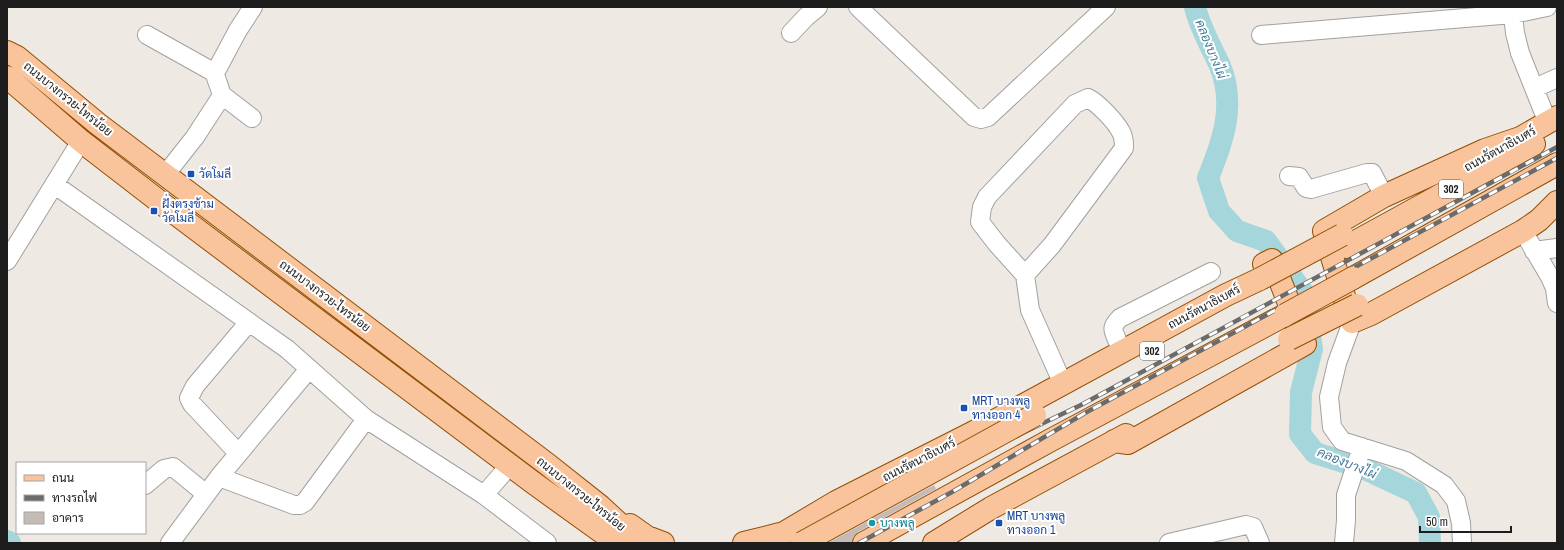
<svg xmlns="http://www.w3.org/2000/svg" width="1564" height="550" font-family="'Archivo Narrow',Sarabun,sans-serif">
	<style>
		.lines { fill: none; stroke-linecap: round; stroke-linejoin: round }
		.river { stroke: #a4d6db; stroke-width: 22 }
		.building { fill: #c5bab6 }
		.minor-casing { stroke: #a1a1a1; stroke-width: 20 }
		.major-casing { stroke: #924f03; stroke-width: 24 }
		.minor { stroke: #fff; stroke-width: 18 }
		.major { stroke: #f9c49c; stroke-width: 22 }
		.rail-casing { stroke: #6b6b6b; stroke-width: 4.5 }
		.rail { stroke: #fff; stroke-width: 3; stroke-dasharray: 9; stroke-linecap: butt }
		.major-bridge-casing { stroke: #924f03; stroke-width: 24; stroke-linecap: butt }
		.major-bridge { stroke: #f9c49c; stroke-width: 22 }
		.transit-dot { fill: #1a4fb4; stroke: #fff; stroke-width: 1.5 }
		.culture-dot { fill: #0f9aa8; stroke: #fff; stroke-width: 1.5 }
		.labels { text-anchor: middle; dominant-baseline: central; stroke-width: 4; stroke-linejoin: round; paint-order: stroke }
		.shield { fill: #fff; stroke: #616161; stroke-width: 1 }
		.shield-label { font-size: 11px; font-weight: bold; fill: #1d1d1d }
		.street-label { font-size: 12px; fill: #1d1d1d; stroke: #fff }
		.transit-label { font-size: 12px; fill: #164399; stroke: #fff; text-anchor: start }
		.culture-label { font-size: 12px; fill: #0d838f; stroke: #fff; text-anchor: start }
		.water-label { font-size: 13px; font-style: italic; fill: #467c9b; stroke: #fff }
	</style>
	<rect width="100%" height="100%" fill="#eee9e3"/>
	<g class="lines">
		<path class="river" d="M1195,7C1200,28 1211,46 1220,66C1236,105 1223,141 1208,178L1219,211L1237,231L1266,241L1304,294L1312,349L1301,392L1300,434L1315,453L1363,468L1416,493L1429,517L1430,543
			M7,541L10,543"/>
	</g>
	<path class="building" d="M934,485L936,489L858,532L853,537L852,543H828Z"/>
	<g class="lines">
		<g class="minor-casing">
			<path id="minor" d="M858,7L974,117L981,119L988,117L1106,7
				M1513,14L1515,33L1520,53L1548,123
				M791,33L806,17L818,7
				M147,35L215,73
				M1261,35L1513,14L1547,7
				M1535,88L1557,78
				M222,95L252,118
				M165,175L195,137L221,97C222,89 216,82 215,73L238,30L253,7
				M1289,176L1299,177L1306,188L1311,189L1367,173H1372L1384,196
				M55,185L287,349L366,419L484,495L547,543
				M1523,231L1550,277L1555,288L1557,303
				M1534,251L1557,248
				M7,261L81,141
				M1025,275L1052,245L1124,148C1124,142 1124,137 1121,132C1116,122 1098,103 1088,98L1075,104L987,197L982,207L980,222L997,244L1025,275L1030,310L1063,384
				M1352,322L1337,363L1329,397L1332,427L1342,441L1406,461L1444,485L1456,501L1461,523L1462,543
				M1118,342C1113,330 1110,328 1120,318L1211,272
				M238,453L192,404L189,398L195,386L249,322
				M219,477L294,505H300L305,502L366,419
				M145,485L164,469L173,467L206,494
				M484,495L510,465
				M170,543L219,477L309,369
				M1169,543L1246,525L1253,527L1260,543
				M1344,543L1346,520V495L1362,447"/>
		</g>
		<g class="major-casing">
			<path id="major" d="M7,52L17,57L98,124L547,464L600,506L640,543
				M7,77L81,141L160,202L535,484L617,543
				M1523,137L1485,150L1384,196L1324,231L1352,322L1371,314L1523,231L1539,220L1557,202
				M1510,144L1557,117
				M1346,247L1534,144
				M1353,278L1557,164
				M1114,441L1128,443L1305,344L1272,260L1264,264
				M630,525L647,537L663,543
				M744,543L780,534
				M767,543L836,502L976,431L1226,295L1260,279
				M864,543L1051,440L1285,315
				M934,543L991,508L1126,435"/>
		</g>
		<use href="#minor" class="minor"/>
		<use href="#major" class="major"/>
		<g class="rail-casing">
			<path id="rail" d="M810,543L941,472L1081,405L1557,147
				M859,543L952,492L1085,413L1557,158"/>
		</g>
		<use href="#rail" class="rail"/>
		<g class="major-bridge-casing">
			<path id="major-bridge" d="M1260,279L1342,235
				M1285,315L1353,278
				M1289,339L1357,305
				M802,543L1035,415"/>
		</g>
		<use href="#major-bridge" class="major-bridge"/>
	</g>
	<g class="transit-dot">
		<rect x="187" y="170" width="8" height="8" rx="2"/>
		<rect x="150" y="207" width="8" height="8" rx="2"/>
		<rect x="960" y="404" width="8" height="8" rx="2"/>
		<rect x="995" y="519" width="8" height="8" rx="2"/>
	</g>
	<circle class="culture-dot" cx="872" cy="523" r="4"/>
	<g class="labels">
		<g class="shield">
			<rect x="1439" y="180" width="24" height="18" rx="3"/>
			<rect x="1140" y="342" width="24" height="18" rx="3"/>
		</g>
		<g class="shield-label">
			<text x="1451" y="189">302</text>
			<text x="1152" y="351">302</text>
		</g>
		<g class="street-label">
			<text transform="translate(68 99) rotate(39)">ถนนบางกรวย-ไทรน้อย</text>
			<text transform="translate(1500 149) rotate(-29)">ถนนรัตนาธิเบศร์</text>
			<text transform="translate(325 296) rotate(37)">ถนนบางกรวย-ไทรน้อย</text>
			<text transform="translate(1204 307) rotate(-28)">ถนนรัตนาธิเบศร์</text>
			<text transform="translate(919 460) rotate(-27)">ถนนรัตนาธิเบศร์</text>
			<text transform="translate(581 494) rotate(39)">ถนนบางกรวย-ไทรน้อย</text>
		</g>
		<g class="transit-label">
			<text x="199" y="174">วัดโมลี</text>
			<text x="162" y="204">ฝั่งตรงข้าม<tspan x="162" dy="14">วัดโมลี</tspan></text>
			<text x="972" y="401">MRT บางพลู<tspan x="972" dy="14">ทางออก 4</tspan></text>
			<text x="1007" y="516">MRT บางพลู<tspan x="1007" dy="14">ทางออก 1</tspan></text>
		</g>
		<g class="culture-label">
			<text x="880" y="523">บางพลู</text>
		</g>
		<g class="water-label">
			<text transform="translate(1211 49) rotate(68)">คลองบางไผ่</text>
			<text transform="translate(1347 463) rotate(22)">คลองบางไผ่</text>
		</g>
	</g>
	<rect width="1564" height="550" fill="none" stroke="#1d1d1d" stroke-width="16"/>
	<rect x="16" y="462" width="130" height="72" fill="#ffffff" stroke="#a5a5a5"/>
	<rect x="24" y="475" width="20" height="6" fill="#f9c49c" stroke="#a5a5a5"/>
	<text x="52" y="482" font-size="12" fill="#1d1d1d">ถนน</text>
	<rect x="24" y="495" width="20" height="6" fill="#6b6b6b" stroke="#a5a5a5"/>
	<text x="52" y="502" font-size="12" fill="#1d1d1d">ทางรถไฟ</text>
	<rect x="24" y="512" width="20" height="12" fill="#c5bab6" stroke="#a5a5a5"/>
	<text x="52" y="522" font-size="12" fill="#1d1d1d">อาคาร</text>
	<path d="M1420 526v6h91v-6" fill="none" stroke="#1d1d1d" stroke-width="2"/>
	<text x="1426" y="526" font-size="12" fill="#1d1d1d" stroke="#ffffff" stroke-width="3" paint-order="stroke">50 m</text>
</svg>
